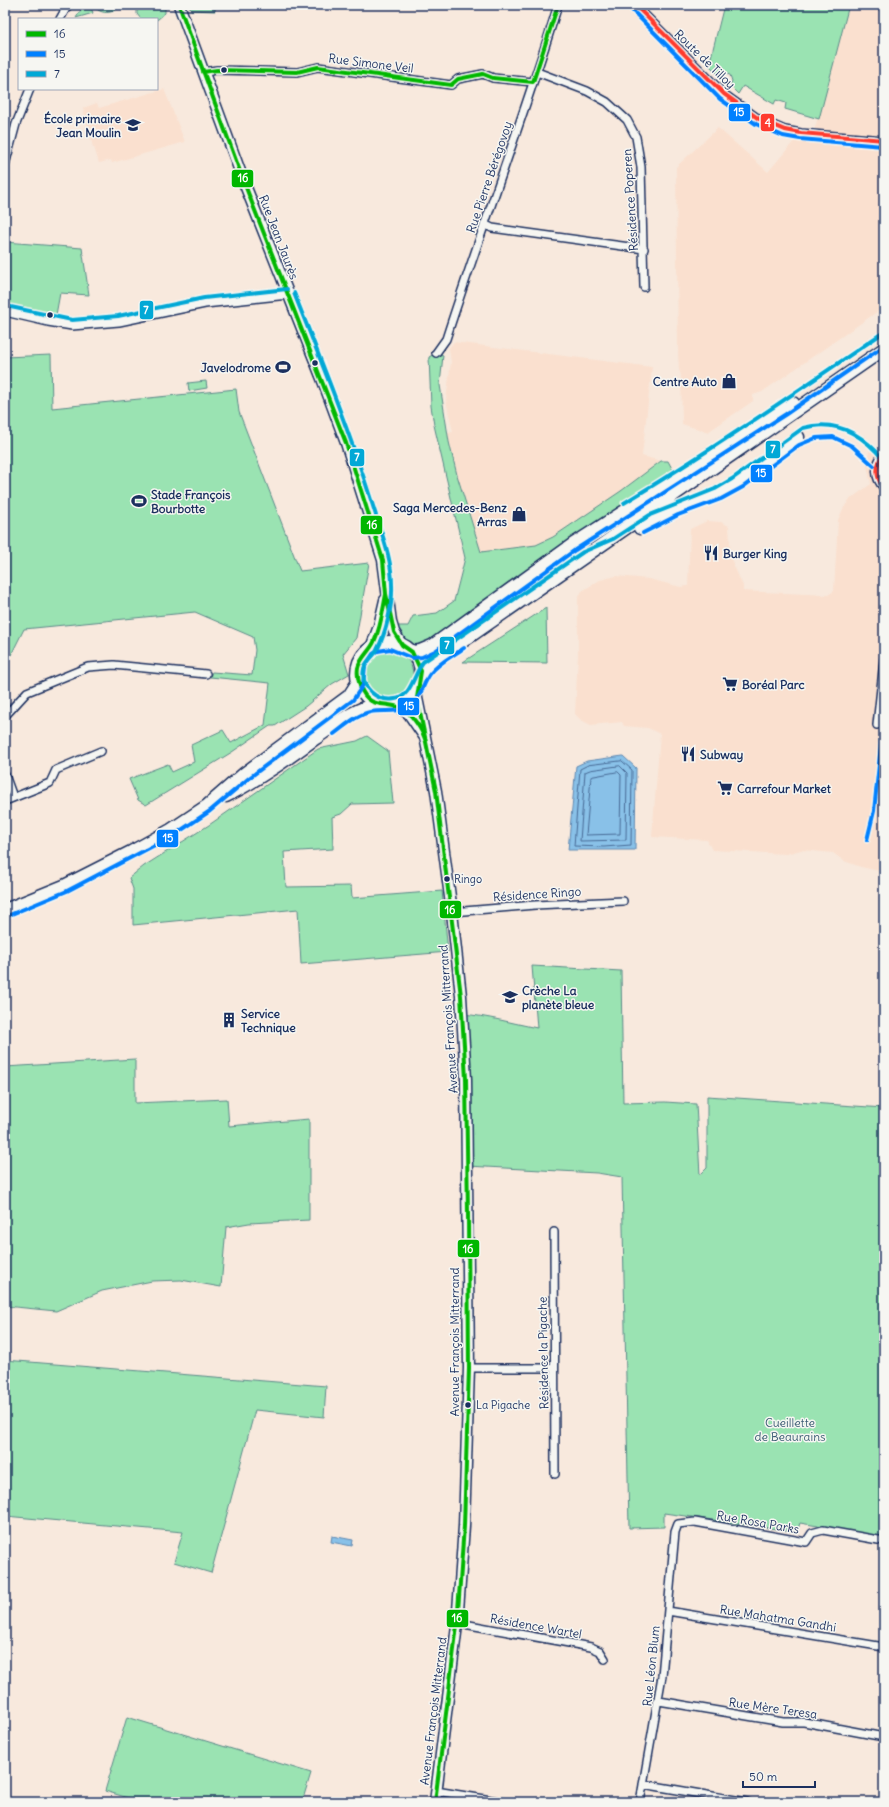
<svg xmlns="http://www.w3.org/2000/svg" width="889" height="1807" font-family="Delius,sans-serif">
	<style>
		.built { fill: #fae0cf }
		.green { fill: #9ae3b2; stroke: #5a8988 }
		.water { fill: #89c1e8; stroke: #5d87b1 }
		.lines { fill: none; stroke-linecap: round; stroke-linejoin: round }
		.shore { stroke: #476995; stroke-width: 1 }
		.street-casing { stroke: #1b2f5e; stroke-width: 10 }
		.secondary-casing { stroke: #1b2f5e; stroke-width: 13 }
		.primary-casing { stroke: #1b2f5e; stroke-width: 15 }
		.street { stroke: #f6f6f2; stroke-width: 7 }
		.secondary { stroke: #f6f6f2; stroke-width: 10 }
		.primary { stroke: #f6f6f2; stroke-width: 12 }
		.bus-1-casing { stroke: #f6f6f2; stroke-width: 7 }
		.bus-2-casing { stroke: #f6f6f2; stroke-width: 7 }
		.bus-3-casing { stroke: #f6f6f2; stroke-width: 7 }
		.bus-4-casing { stroke: #f6f6f2; stroke-width: 7 }
		.bus-1 { stroke: #00b700; stroke-width: 4 }
		.bus-2 { stroke: #0080ff; stroke-width: 4 }
		.bus-3 { stroke: #01a8d6; stroke-width: 4 }
		.bus-4 { stroke: #ff3a2e; stroke-width: 4 }
		.bus-dot { fill: #1b2f5e; stroke: #f6f6f2; stroke-width: 1.5 }
		.labels { text-anchor: middle; dominant-baseline: central; stroke-width: 3; stroke-linejoin: round; paint-order: stroke }
		.bus-label { font-size: 11px; fill: #1b2f5e; stroke: #f6f6f2; text-anchor: start }
		.street-label { font-size: 12px; fill: #1b2f5e; stroke: #f6f6f2 }
		.poi-label { font-size: 12px; font-weight: bold; fill: #1b2f5e; stroke: #f6f6f2; text-anchor: start }
		.park-label { font-size: 12px; fill: #3b5c73; stroke: #f6f6f2 }
		.line-badge { stroke: #f6f6f2; stroke-width: 1.5 }
		.badge-label { font-size: 11px; text-anchor: middle; font-weight: bold; fill: #fff }
	</style>
	<rect width="100%" height="100%" fill="#f8e9dd"/>
	<filter id="ink" filterUnits="userSpaceOnUse"><feTurbulence type="fractalNoise" baseFrequency=".025" numOctaves="2"/><feDisplacementMap in="SourceGraphic" scale="8" xChannelSelector="R" yChannelSelector="G"/><feConvolveMatrix kernelMatrix="1 2 1 2 8 2 1 2 1" color-interpolation-filters="sRGB"/></filter>
	<g filter="url(#ink)">
		<path class="built" d="M849,5H884V272H882L884,307L762,392L753,395V401L708,432L682,424L681,375L679,370L678,353L676,167L718,128L768,172L795,140L811,142Z
			M164,89L185,142L112,163L111,160L99,163L94,147H93L83,108L97,103L99,108Z
			M454,342L652,367L642,456L661,461L621,491L553,537L536,545L481,552L457,475L447,433L453,432L446,400L451,362L449,348Z
			M884,443V872L861,867L844,861L833,853L801,850L786,854L712,850L707,840L652,837L660,734L648,728L624,726L622,722L591,725L581,720L575,714L578,654V598L582,591L600,580L616,576L649,579L681,587L688,586L690,529L707,521L721,522L729,526L731,559L743,586V591L828,595L834,591L838,520L843,509L849,500L871,484L866,461L871,447H878Z"/>
		<path class="green" d="M84,5H90L93,13L76,18Z
			M93,5H120C113,15 100,15 93,5Z
			M137,5H165V13L157,20V19H141L137,14Z
			M189,5H215V11L191,10Z
			M724,5H849L819,119L785,109L786,103L776,100L774,104L743,86L738,94L730,86L732,81L730,75L723,73L720,76L709,65Z
			M5,242L82,248L89,295L60,293L56,315L9,305L5,299Z
			M436,353L443,355L440,385L449,442L457,475L481,552L536,545L553,537L621,491L661,461H668L675,474L616,509L562,546L433,639C412,649 407,646 396,626H408L413,616L437,613L454,601L465,558L434,425L431,406L429,357Z
			M51,355L52,408L236,389L239,412L300,571L369,563L356,638L343,654L349,674L332,684L306,706L275,726H270L232,752L146,805L138,800L129,779L168,764L172,772L194,762L191,745L223,730L231,743L265,725L270,683L210,677L212,672L252,675L255,650L253,637L195,612L24,629L10,657L5,659V357Z
			M206,381L207,388L189,391L188,383Z
			M546,608L547,663L463,662Z
			M363 675a25 25 0 1 1 50 0a25 25 0 1 1-50 0Z
			M367,736L388,751L393,803L352,804L341,814L332,817L333,849L284,852L286,887L351,886L352,898L442,891L448,952L301,964L298,909L133,925V889L129,878L144,866L209,825L318,749L357,741Z
			M532,966L621,971L623,1103L665,1102L696,1104L700,1175L707,1168V1096L884,1108V1537L800,1523L797,1532L664,1513V1527L629,1528L622,1177L597,1173L467,1166L462,1014C487,1016 512,1023 537,1028Z
			M135,1059V1103L227,1099L229,1126L309,1119V1220L249,1223L226,1227L221,1287L181,1280L152,1281L102,1291L56,1311L5,1306V1067Z
			M5,1360L326,1386L324,1417L255,1410L211,1573L174,1562L183,1532L5,1516Z
			M127,1717L311,1773L302,1802H142L105,1791Z"/>
		<path class="water" d="M623,756L636,768L635,850H568L576,766L587,761Z
			M332,1536L353,1540L352,1546L331,1542Z"/>
		<g class="lines">
			<path class="shore" d="M622,761L632,770L631,845L604,847L574,846L580,769L588,765Z
				M620,766L627,773L626,840L580,841L585,772L590,770Z
				M618,772L621,775L620,834L586,835L591,777Z"/>
			<g class="street-casing">
				<path id="street" d="M635,5L724,94L759,119L785,130L801,133L884,140
					M60,19L68,5
					M203,72L217,70L297,72L318,67L451,85L458,79L483,74L493,78L533,82
					M537,72L587,91L607,102L627,120L636,137L641,167L644,287
					M5,165L16,124L30,89
					M484,224L492,228L644,249
					M5,312L48,322L72,326L119,322L205,304L288,295
					M436,353L446,339C482,227 524,117 558,5
					M884,452C875,464 873,477 884,488
					M5,716L27,692L88,667L114,665L206,674
					M877,725L884,660
					M5,775L13,797
					M5,801L50,783L56,770L101,751
					M452,912L535,905L623,901
					M554,1232L555,1474
					M469,1368H553
					M668,1611L884,1647
					M457,1625L464,1624L591,1647L600,1651L605,1659
					M659,1701L783,1722H804L884,1737
					M643,1784L747,1802
					M436,1791L503,1802
					M640,1802L662,1676L675,1532L678,1524L695,1522L806,1542L812,1533L823,1530L884,1541"/>
			</g>
			<g class="secondary-casing">
				<path id="secondary" d="M179,5L245,185L323,381L346,443L383,560L391,622L394,632L402,645
					M371,648L379,626L385,600
					M417,690V698L436,791L452,912L461,996L466,1079L469,1368L464,1526L457,1625L435,1802
					M396,705L409,714L424,736"/>
			</g>
			<g class="primary-casing">
				<path id="primary" d="M640,528L653,520L677,509L718,494L735,484L798,437
					M357 674a32 32 0 1 1 64 0a32 32 0 1 1-64 0Z
					M412,652L420,651L432,646L572,545L793,403
					M421,678L427,667L440,657L884,349
					M226,796C258,780 287,759 316,738C335,725 355,708 378,704
					M5,910L64,886L131,852L171,830L207,806L245,773L349,696L358,682"/>
			</g>
			<use href="#street" class="street"/>
			<use href="#secondary" class="secondary"/>
			<use href="#primary" class="primary"/>
			<g class="bus-1-casing">
				<path id="bus-1" d="M179,5L245,185L346,443L383,560L386,594L394,632L402,645L412,652L421,671L417,698L436,791L461,996L466,1079L468,1214L469,1368L464,1526L457,1625L435,1802
					M203,72L217,70L297,72L318,67L451,85L458,79L483,74L493,78L533,82L558,5
					M386,594C383,610 381,627 374,642C370,651 360,658 358,668C357,674 358,680 360,686C369,710 384,701 401,708C412,713 423,731 426,742"/>
			</g>
			<g class="bus-2-casing">
				<path id="bus-2" d="M631,9L720,99L756,124L783,136L800,139L883,146
					M643,533L678,515L721,499L743,487L799,445L816,438L833,437L852,446L874,466
					M334,734C345,726 356,715 370,712C384,709 397,714 409,706C422,698 422,685 430,674C439,662 453,656 464,648
					M867,840L874,811L884,717
					M7,916L67,891L174,835L210,811L249,778L353,700L363,685L365,666L373,654L378,651L390,649L412,658L422,657L435,651L575,550L786,414L884,346"/>
			</g>
			<g class="bus-3-casing">
				<path id="bus-3" d="M294,293C322,363 350,433 373,506C381,532 392,558 392,585C393,604 386,633 377,650C374,657 366,660 364,669C360,688 377,702 395,699C411,697 414,674 423,662L583,552L613,539L650,515L715,489L732,479L803,428C835,419 862,434 883,459L884,477
					M6,306L72,320L118,316L204,298L287,289
					M624,503C712,450 796,392 881,334"/>
			</g>
			<g class="bus-4-casing">
				<path id="bus-4" d="M635,5L724,94L759,119L785,130L801,133L884,140
					M884,452C876,464 874,476 884,488"/>
			</g>
			<use href="#bus-1" class="bus-1"/>
			<use href="#bus-2" class="bus-2"/>
			<use href="#bus-3" class="bus-3"/>
			<use href="#bus-4" class="bus-4"/>
		</g>
	</g>
	<defs>
		<g id="school-bare" transform="scale(1.2)"><path d="M0-5L7-2L0 1L-7-2ZM-4 1L0 2.5L4 1V4Q0 6-4 4Z" fill="#1b2f5e" stroke="#f6f6f2" stroke-width="2.5" paint-order="stroke"/></g>
		<g id="stadium-bare" transform="scale(1.2)"><path d="M0-5a6.5 5 0 1 0 0 10a6.5 5 0 1 0 0-10ZM-3.5-1.8h7v3.6h-7Z" fill="#1b2f5e" stroke="#f6f6f2" stroke-width="2.5" paint-order="stroke"/></g>
		<g id="shop-bare" transform="scale(1.2)"><path d="M-5-2.5h2.3a2.7 3.5 0 0 1 5.4 0H5L5.5 6h-11ZM-1.5-2.5h3a1.5 2.3 0 0 0-3 0Z" fill="#1b2f5e" stroke="#f6f6f2" stroke-width="2.5" paint-order="stroke"/></g>
		<g id="restaurant-bare" transform="scale(1.2)"><path d="M-5-6h1v4h1v-4h1v4h1v-4h1v5L-1.5 .5V6h-2V.5L-5-1ZM5-6V6H3V1.5H1.5Q1.5-4 5-6Z" fill="#1b2f5e" stroke="#f6f6f2" stroke-width="2.5" paint-order="stroke"/></g>
		<g id="supermarket-bare" transform="scale(1.2)"><path d="M-6-5.5h2.5l.6 2H6L4.5 2H-2.5L-4.4-4H-6ZM-1.5 3.2a1.3 1.3 0 1 0 .1 0ZM3 3.2a1.3 1.3 0 1 0 .1 0Z" fill="#1b2f5e" stroke="#f6f6f2" stroke-width="2.5" paint-order="stroke"/></g>
		<g id="building-bare" transform="scale(1.2)"><path d="M-4-6H4V6H1V3H-1V6H-4ZM-2.5-4.3h1.7v1.8h-1.7ZM.8-4.3h1.7v1.8H.8ZM-2.5-1h1.7V.8h-1.7ZM.8-1h1.7V.8H.8Z" fill="#1b2f5e" stroke="#f6f6f2" stroke-width="2.5" paint-order="stroke"/></g>
	</defs>
	<g fill-rule="evenodd">
		<use href="#school-bare" x="133" y="125"/>
		<use href="#stadium-bare" x="283" y="367"/>
		<use href="#shop-bare" x="729" y="381"/>
		<use href="#stadium-bare" x="139" y="501"/>
		<use href="#shop-bare" x="519" y="514"/>
		<use href="#restaurant-bare" x="711" y="553"/>
		<use href="#supermarket-bare" x="730" y="684"/>
		<use href="#restaurant-bare" x="688" y="754"/>
		<use href="#supermarket-bare" x="725" y="788"/>
		<use href="#school-bare" x="510" y="997"/>
		<use href="#building-bare" x="229" y="1020"/>
	</g>
	<g class="bus-dot">
		<circle cx="224" cy="70" r="3.5"/>
		<circle cx="50" cy="315" r="3.5"/>
		<circle cx="315" cy="363" r="3.5"/>
		<circle cx="447" cy="879" r="3.5"/>
		<circle cx="468" cy="1405" r="3.5"/>
	</g>
	<g class="labels">
		<g class="bus-label">
			<text x="454" y="879">Ringo</text>
			<text x="476" y="1405">La Pigache</text>
		</g>
		<g class="street-label">
			<text transform="translate(705 59) rotate(44)">Route de Tilloy</text>
			<text transform="translate(371 63) rotate(7)">Rue Simone Veil</text>
			<text transform="translate(489 177) rotate(-71)">Rue Pierre Bérégovoy</text>
			<text transform="translate(630 200) rotate(-94)">Résidence Poperen</text>
			<text transform="translate(279 237) rotate(69)">Rue Jean Jaurès</text>
			<text transform="translate(537 894) rotate(-4)">Résidence Ringo</text>
			<text transform="translate(448 1019) rotate(-94)">Avenue François Mitterrand</text>
			<text transform="translate(454 1342) rotate(-90)">Avenue François Mitterrand</text>
			<text transform="translate(543 1353) rotate(-91)">Résidence la Pigache</text>
			<text transform="translate(758 1522) rotate(10)">Rue Rosa Parks</text>
			<text transform="translate(778 1618) rotate(9)">Rue Mahatma Gandhi</text>
			<text transform="translate(536 1626) rotate(10)">Résidence Wartel</text>
			<text transform="translate(651 1666) rotate(-84)">Rue Léon Blum</text>
			<text transform="translate(773 1708) rotate(8)">Rue Mère Teresa</text>
			<text transform="translate(433 1711) rotate(-83)">Avenue François Mitterrand</text>
		</g>
		<g class="poi-label">
			<text x="121" y="118" text-anchor="end">École primaire<tspan x="121" dy="14">Jean Moulin</tspan></text>
			<text x="271" y="367" text-anchor="end">Javelodrome</text>
			<text x="717" y="381" text-anchor="end">Centre Auto</text>
			<text x="151" y="494">Stade François<tspan x="151" dy="14">Bourbotte</tspan></text>
			<text x="507" y="507" text-anchor="end">Saga Mercedes-Benz<tspan x="507" dy="14">Arras</tspan></text>
			<text x="723" y="553">Burger King</text>
			<text x="742" y="684">Boréal Parc</text>
			<text x="700" y="754">Subway</text>
			<text x="737" y="788">Carrefour Market</text>
			<text x="522" y="990">Crèche La<tspan x="522" dy="14">planète bleue</tspan></text>
			<text x="241" y="1013">Service<tspan x="241" dy="14">Technique</tspan></text>
		</g>
		<g class="park-label">
			<text x="790" y="1422">Cueillette<tspan x="790" dy="14">de Beaurains</tspan></text>
		</g>
	</g>
	<g class="line-badge">
		<rect x="728" y="103" width="23" height="19" rx="4" fill="#0080ff"/>
		<rect x="760" y="113" width="15" height="19" rx="4" fill="#ff3a2e"/>
		<rect x="231" y="169" width="23" height="19" rx="4" fill="#00b700"/>
		<rect x="139" y="300" width="15" height="20" rx="4" fill="#01a8d6"/>
		<rect x="765" y="440" width="16" height="19" rx="4" fill="#01a8d6"/>
		<rect x="349" y="448" width="16" height="19" rx="4" fill="#01a8d6"/>
		<rect x="750" y="464" width="23" height="19" rx="4" fill="#0080ff"/>
		<rect x="360" y="515" width="23" height="20" rx="4" fill="#00b700"/>
		<rect x="439" y="636" width="16" height="19" rx="4" fill="#01a8d6"/>
		<rect x="397" y="697" width="23" height="19" rx="4" fill="#0080ff"/>
		<rect x="156" y="829" width="23" height="19" rx="4" fill="#0080ff"/>
		<rect x="439" y="900" width="23" height="19" rx="4" fill="#00b700"/>
		<rect x="457" y="1239" width="23" height="19" rx="4" fill="#00b700"/>
		<rect x="446" y="1609" width="23" height="19" rx="4" fill="#00b700"/>
	</g>
	<g class="badge-label">
		<text x="739" y="116">15</text>
		<text x="768" y="127">4</text>
		<text x="243" y="182">16</text>
		<text x="146" y="314">7</text>
		<text x="773" y="453">7</text>
		<text x="357" y="461">7</text>
		<text x="761" y="477">15</text>
		<text x="372" y="529">16</text>
		<text x="447" y="649">7</text>
		<text x="409" y="710">15</text>
		<text x="168" y="842">15</text>
		<text x="450" y="914">16</text>
		<text x="468" y="1253">16</text>
		<text x="457" y="1622">16</text>
	</g>
	<rect width="889" height="1807" fill="none" stroke="#f6f6f2" stroke-width="20"/>
	<rect x="10" y="10" width="869" height="1787" fill="none" stroke="#1b2f5e" stroke-width="1.5" filter="url(#ink)"/>
	<rect x="18" y="18" width="140" height="72" fill="#f6f6f2" stroke="#9ea6b7"/>
	<rect x="26" y="31" width="20" height="6" fill="#00b700" stroke="#9ea6b7"/>
	<text x="54" y="38" font-size="12" fill="#1b2f5e">16</text>
	<rect x="26" y="51" width="20" height="6" fill="#0080ff" stroke="#9ea6b7"/>
	<text x="54" y="58" font-size="12" fill="#1b2f5e">15</text>
	<rect x="26" y="71" width="20" height="6" fill="#01a8d6" stroke="#9ea6b7"/>
	<text x="54" y="78" font-size="12" fill="#1b2f5e">7</text>
	<path d="M743 1781v6h72v-6" fill="none" stroke="#1b2f5e" stroke-width="2"/>
	<text x="749" y="1781" font-size="12" fill="#1b2f5e" stroke="#f6f6f2" stroke-width="3" paint-order="stroke">50 m</text>
</svg>
